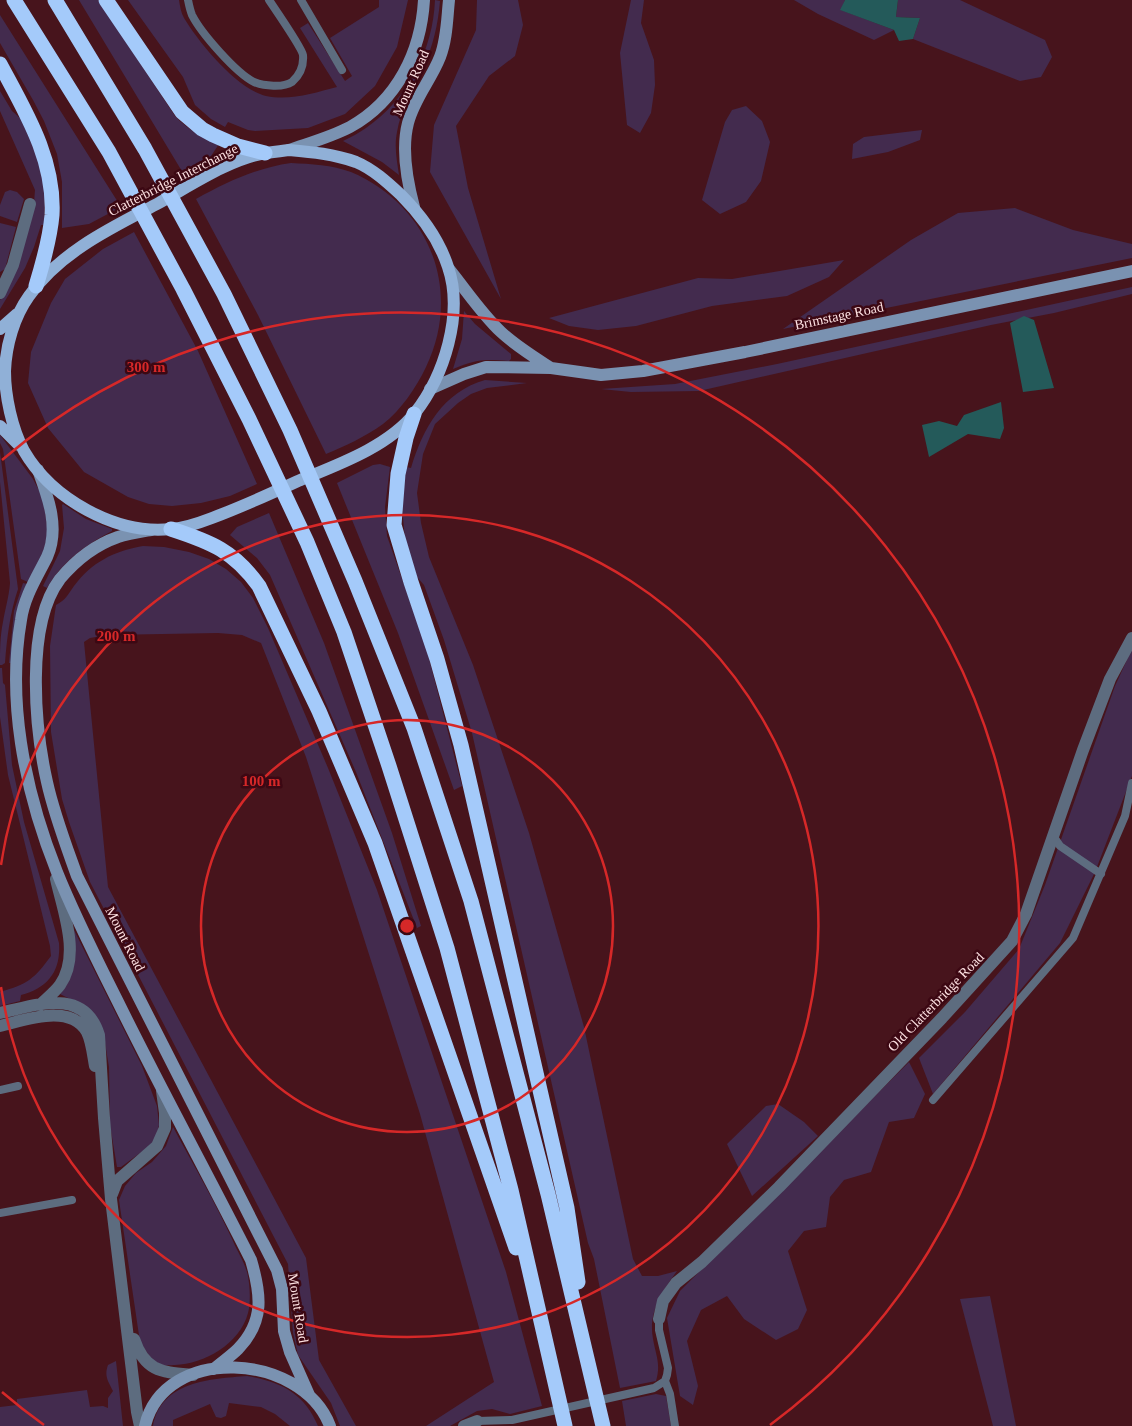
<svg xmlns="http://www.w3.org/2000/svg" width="1132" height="1426" font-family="Georgia,serif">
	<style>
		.green { fill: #432b4e }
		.water { fill: #245a5a }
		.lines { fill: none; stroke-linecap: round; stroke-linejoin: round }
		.lane { stroke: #5d6c7f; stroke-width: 8 }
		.street { stroke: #5d6c7f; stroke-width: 12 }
		.secondary { stroke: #7a92b1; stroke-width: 12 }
		.primary { stroke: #90b0d7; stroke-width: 12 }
		.highway { stroke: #a4cafa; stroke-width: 15 }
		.ring { fill: none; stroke: #d62828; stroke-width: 2.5 }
		.labels { text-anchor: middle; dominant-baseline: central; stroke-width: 5; stroke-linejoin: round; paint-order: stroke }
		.street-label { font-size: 14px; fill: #fde1e2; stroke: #3c0813 }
		.centre { fill: #d62828; stroke: #3c0813; stroke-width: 2.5 }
		.ring-label { font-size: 15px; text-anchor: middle; font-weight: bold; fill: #d62828; stroke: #3c0813; stroke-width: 5; stroke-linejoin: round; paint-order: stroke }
	</style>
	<rect width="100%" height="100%" fill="#47141c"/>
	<path class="green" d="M79,0H98L175,116C188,130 202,137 219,144L209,159L183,173Z
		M128,0H179C180,6 181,13 184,18C199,43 237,89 266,96C290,101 314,93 337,87L300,28L308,23L345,81L352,76L330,38L379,7V0H408L397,47L375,86L345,114L308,128L255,131L248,130L228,122L225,127L211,119L195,105L183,77Z
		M435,0L440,1C438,25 433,46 423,68C413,89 401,109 397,132C394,147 397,161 399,175L382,162L343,141C351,137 359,133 366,128C408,99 433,50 435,0Z
		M477,0H518L523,25L515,56L489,76L456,126L468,188L501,299L430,172L434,125L476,30Z
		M631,0H644L641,23L654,60L655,85L651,113L640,133L627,125L620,53Z
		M794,0H845L841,10L894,30L874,40L818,14Z
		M898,0H960L1045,40L1052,57L1041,77L1020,81L913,39L920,18L896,17Z
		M0,15L121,207L89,224L62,228V182L57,154L44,121L33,100L0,43Z
		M0,91L12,111L28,125L45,176L44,225H41L34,247L25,268L0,309V300L16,270L34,203L35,190L0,111Z
		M746,106L762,121L770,142L761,181L746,202L720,214L702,200L725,122L732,110Z
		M922,130L920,140L888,152L852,159L853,144L864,137Z
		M291,163C311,164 332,165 351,172C429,205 463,290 426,367C416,388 401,410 383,424C365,437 345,446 326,454L258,315L196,199C227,182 256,168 291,163Z
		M10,190L17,192L24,199L17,222L0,216V205L5,192Z
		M1015,208L1073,230L1132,244V258L783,329L911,240L958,213Z
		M0,223L16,227L5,269L0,272Z
		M134,232L198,351L257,484L230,496L201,503L172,506L149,504L128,497L84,472L48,428L28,383L31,352L51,303L65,279L103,249Z
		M844,260L829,277L787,296L712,306L636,326L598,330L569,326L549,318L698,278L732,279Z
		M1132,287V294L1054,313L991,325L699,391L631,392L601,389L675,384L777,364Z
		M464,311L475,324L511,354V359L509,361C485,359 476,359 453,369L462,339Z
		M485,380L527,383L487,388L471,394L458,403L435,424L423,454L417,493L421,523L429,557L473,665L529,833L584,1027L633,1259L642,1276H658L677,1271C662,1292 648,1312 653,1339C656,1356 661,1364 656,1381L620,1388L594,1259L588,1243L472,733L444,640L424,585L417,577L405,539L402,507L406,467L411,468C423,428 443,392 485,380Z
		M0,435L33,479L43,498L48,533L42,557L28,582L21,579L3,449L0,443Z
		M0,452L18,589C10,613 7,637 5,663L2,665H0C0,651 0,636 3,622C5,609 9,597 10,583L0,482Z
		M380,464L390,467L385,507L387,536L426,647L462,786L454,790L398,633L337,483L373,465Z
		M63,504L86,519L112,529V531C85,545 62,562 47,588L43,586L60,551L64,528L62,505Z
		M269,513L324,643L392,833L421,926L417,928L356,772L270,575L257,558L230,535L237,527Z
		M143,546L164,547L189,552L209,559L226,569L241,582L253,598L268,628L328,768L377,890L506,1272L542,1406L510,1414L492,1409L477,1411L450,1426H426L494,1382L420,1114L306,757L261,643L242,635L218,633L107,635L90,638L84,642L108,887L306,1258L319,1360L356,1426H340L331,1403L298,1355L293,1333L288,1264L90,882L69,822L62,799L51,732L50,646L56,605C66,600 68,594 74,586C92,562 114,551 143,546Z
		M23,583L27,584L12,663H9L14,611Z
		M1132,649V776L1095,872L1060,943L933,1094L919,1058L965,1012L1019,949L1045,885L1115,686Z
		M0,668H2L3,683L5,685L12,765L24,822L59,943C61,971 48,988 21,995L20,1001L0,1006V992C28,984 34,979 51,956L50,946L8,775L0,717Z
		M73,928L142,1066L157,1106L159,1125L157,1135L151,1145L121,1167H117L110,1125L109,1067L105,1043L72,1000L60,994C77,974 76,953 73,928Z
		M909,1062L925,1094L914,1118L889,1122L871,1172L844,1180L830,1197L826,1227L804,1231L788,1251L807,1310L798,1329L776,1340L744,1319L727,1296L701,1310L687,1341L698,1386L693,1405L680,1396L667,1318L680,1291Z
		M778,1104L804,1122L818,1136L752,1196L727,1144L766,1106Z
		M173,1127C193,1164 215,1202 233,1241C237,1251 244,1261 247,1272C250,1283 251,1302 248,1313C240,1344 204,1364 175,1365C171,1365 164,1366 160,1364C150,1360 146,1350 140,1342L119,1200L125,1186L136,1173L152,1162L166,1146Z
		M990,1296L1016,1426H993L960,1299Z
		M116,1361L123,1426H0V1407L17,1405V1399L87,1390L90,1407L103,1406L108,1408V1398L113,1391C108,1381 104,1376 108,1365Z
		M247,1376C281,1382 304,1393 318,1426H290L275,1414L261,1407L229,1403L226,1416L221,1418L216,1417L210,1404L173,1420V1426H153C161,1381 211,1379 247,1376Z
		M656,1394L666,1396L671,1426H626L622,1401Z"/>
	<path class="water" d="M845,0H898L896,17L920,18L913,39L899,41L894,30L840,10Z
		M1024,316L1034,320L1054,388L1023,392L1010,323Z
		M1001,402L1004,428L1000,439L968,434L929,457L922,425L939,421L957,426L964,415Z"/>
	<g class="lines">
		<path class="lane" d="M188,0C189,5 190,10 192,15C201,33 236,73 254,82C264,86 283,88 292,82C300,75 304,67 303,55C302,48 275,9 269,0
			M301,0L342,70
			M1054,837L1060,846L1101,874
			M0,1090L18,1086
			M933,1100L1073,938L1125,816L1132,783
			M0,1213L72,1200
			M665,1381L670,1394L675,1426
			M477,1421L512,1420L654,1388L665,1381L667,1375L668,1368L659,1330V1319"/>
		<path class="street" d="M0,293L13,265L30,204
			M40,1005C46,999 55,992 60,985C81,955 63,911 56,879
			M0,1013C37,1005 84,987 99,1035L104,1118L111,1199L137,1412L140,1426
			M0,1026C26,1020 70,1003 87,1032C92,1042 93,1056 95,1066
			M112,1194L117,1181L157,1146L165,1128V1113L162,1091
			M659,1319L663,1301L676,1283L702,1262L779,1187L942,1018L1012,941L1026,914L1083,750L1110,679L1132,638
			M134,1339C145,1372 162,1372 193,1375
			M464,1426L477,1421"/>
		<path class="secondary" d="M289,150C309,143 331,137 350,127C397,101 421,52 424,0
			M414,207C407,181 401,150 408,123C414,99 431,80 440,57C447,39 447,19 449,0
			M449,269C466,290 481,313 501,332C516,346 534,357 551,368
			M430,389L464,374L486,367L551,368L601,375L643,371L745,352L1132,271
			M38,470C48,497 60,528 47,557C37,577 24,597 21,620C14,660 15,703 21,743C36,842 76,918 120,1006C162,1091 208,1175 251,1260C261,1294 265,1321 238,1349C231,1356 222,1362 214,1369
			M151,530C140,532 128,534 118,537C95,545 75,561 60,579C25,625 35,729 47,782C54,814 66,845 77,876L277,1270L282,1289L284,1331L290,1352L309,1395
			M145,1426C164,1344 302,1352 330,1426"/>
		<path class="primary" d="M289,150C312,152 334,154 356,162C373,169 388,183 401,195C422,216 439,239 448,267C464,314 444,376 415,413C388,447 337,465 298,481C270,494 241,507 212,518C199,523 185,528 171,529C116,535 52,499 24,451C12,429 5,396 5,371C6,345 14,317 29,296C60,252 111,228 157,204C190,186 229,159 266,153C274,152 282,151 289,150Z
			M0,329L17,314
			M0,426L19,445"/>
		<path class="highway" d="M14,0L109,152L183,289L249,419L307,542L344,632L389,766L447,948L511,1190L565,1426
			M55,0L145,149L224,294L290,430L355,581L414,728L471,901L548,1194L603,1426
			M106,0L182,112L202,129L213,135L238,146L265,153
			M0,64C25,111 55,159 52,215C50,239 43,263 36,286
			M414,414L406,438L398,474L394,525L411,582L437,659L461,745L567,1208L578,1282
			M171,529C211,542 234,551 259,586L319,711L375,843L516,1248"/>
	</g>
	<g class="ring">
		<circle cx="407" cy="926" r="206"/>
		<path d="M1 865A411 411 0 1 1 1 987"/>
		<path d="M44 1425A617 617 0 0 1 2 1392M2 460A617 617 0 1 1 770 1425"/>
	</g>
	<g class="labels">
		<g class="street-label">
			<text transform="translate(411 83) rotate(-66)">Mount Road</text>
			<text transform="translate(173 180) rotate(-27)">Clatterbridge Interchange</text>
			<text transform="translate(839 316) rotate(-12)">Brimstage Road</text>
			<text transform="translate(125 939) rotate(63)">Mount Road</text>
			<text transform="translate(936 1002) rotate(-46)">Old Clatterbridge Road</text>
			<text transform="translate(298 1308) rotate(81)">Mount Road</text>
		</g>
	</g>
	<circle cx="407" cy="926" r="8" class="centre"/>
	<g class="ring-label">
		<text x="146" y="372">300 m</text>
		<text x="116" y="641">200 m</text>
		<text x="261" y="786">100 m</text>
	</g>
</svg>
